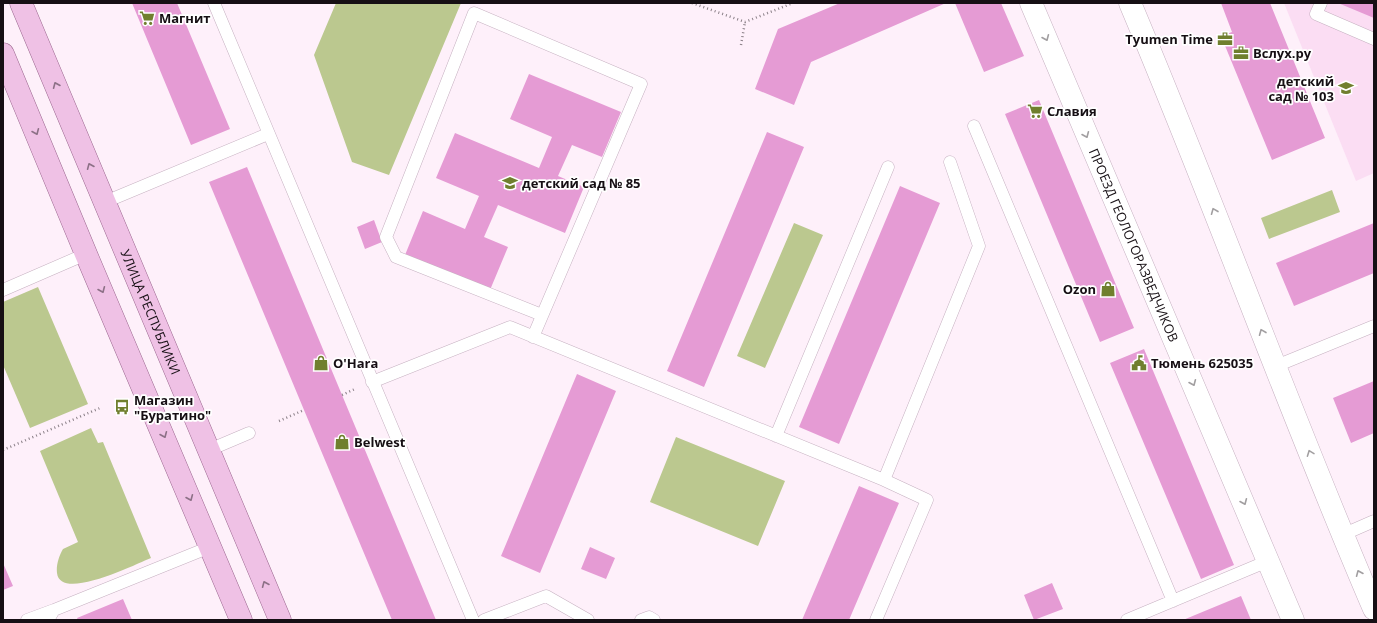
<svg xmlns="http://www.w3.org/2000/svg" width="1377" height="623" font-family="'Open Sans',sans-serif">
	<style>
		.built { fill: #fbddf3 }
		.green { fill: #bbc88f }
		.building { fill: #e59bd4 }
		.lines { fill: none; stroke-linecap: round; stroke-linejoin: round }
		.service-casing { stroke: #c6b1c1; stroke-width: 13 }
		.minor-casing { stroke: #c6b1c1; stroke-width: 23 }
		.primary-casing { stroke: #9c6890; stroke-width: 23 }
		.path { stroke: #8b8088; stroke-width: 2.5; stroke-dasharray: 1 3; stroke-linecap: butt }
		.service { stroke: #fff; stroke-width: 12 }
		.minor { stroke: #fff; stroke-width: 22 }
		.primary { stroke: #efc1e5; stroke-width: 22 }
		.oneway { stroke: #a29fa1 }
		.oneway2 { stroke: #8d7187 }
		.labels { text-anchor: middle; dominant-baseline: central; stroke-width: 3.5; stroke-linejoin: round; paint-order: stroke }
		.poi-label { font-size: 13px; font-weight: bold; fill: #160f14; stroke: #fff; text-anchor: start }
		.street-label { font-size: 13px; fill: #160f14; stroke: #fff }
	</style>
	<rect width="100%" height="100%" fill="#fef0fa"/>
	<path class="built" d="M1284,3H1374V173L1356,181Z"/>
	<path class="green" d="M336,3H461L389,175L352,162L314,55Z
		M1332,190L1340,212L1269,239L1261,218Z
		M794,223L823,235L765,368L737,356Z
		M38,287L88,404L30,428L3,365V302Z
		M91,428L98,443L103,442L151,558C136,564 60,602 57,573C56,565 59,556 63,549L78,542L40,451Z
		M676,437L785,481L758,546L650,502Z"/>
	<path class="building" d="M132,3H177L230,129L191,145Z
		M840,3H946L811,62L794,105L755,89L778,29Z
		M955,3H1001L1024,56L984,72Z
		M1221,3H1270L1325,138L1272,160L1221,36L1232,32Z
		M1338,3H1374V18Z
		M529,74L621,112L602,157L572,145L558,176L584,187L565,233L498,205L484,237L508,247L490,290L405,255L423,211L465,229L479,196L436,178L455,133L539,168L552,137L510,119Z
		M1039,100L1134,328L1100,342L1005,114Z
		M767,132L804,147L704,387L667,371Z
		M247,167L342,395L436,620H392L304,410L209,182Z
		M900,186L940,203L839,444L799,427Z
		M374,220L382,242L365,249L357,227Z
		M1374,223V273L1294,306L1276,263Z
		M1144,349L1234,565L1201,579L1110,363Z
		M577,374L616,391L540,573L501,556Z
		M1374,381V433L1351,443L1333,398Z
		M859,486L899,503L849,620H802Z
		M590,547L615,558L606,579L581,569Z
		M3,563L13,586L3,590Z
		M1052,583L1063,609L1034,620L1024,595Z
		M1241,596L1251,620H1183Z
		M123,599L132,620H78L77,618Z"/>
	<g class="lines">
		<g class="service-casing">
			<path id="service" d="M214,3L473,620
				M1321,3L1316,14L1374,39
				M974,126L1173,601
				M105,202L268,134
				M3,290L86,254
				M533,337L641,84L474,13L386,237L396,257L542,315
				M1276,366L1374,326
				M372,382L510,327L884,480L979,246L950,162
				M776,436L888,167
				M209,450L249,433
				M1342,535L1374,521
				M27,620L54,610
				M48,620L54,610L210,547
				M484,620L546,596L588,620
				M641,620L649,617L654,620
				M876,620L927,500L884,480
				M1127,620L1268,561"/>
		</g>
		<g class="minor-casing">
			<g id="minor">
				<path id="s1" d="M1031,3L1293,620"/>
				<path d="M1130,3C1215,204 1288,409 1374,609"/>
			</g>
		</g>
		<g class="primary-casing">
			<g id="primary">
				<path id="s2" d="M21,3L280,620"/>
				<path d="M3,54L86,254L241,620"/>
			</g>
		</g>
		<path class="path" d="M692,3L745,22L793,3
			M741,45L745,22
			M342,395L355,389
			M279,421L304,410
			M3,450L100,408"/>
		<use href="#service" class="service"/>
		<use href="#minor" class="minor"/>
		<use href="#primary" class="primary"/>
	</g>
	<defs><path id="oneway-chevron" d="M-2-3.5L2.5 0L-2 3.5" fill="none" stroke-width="1.6" stroke-linecap="round" stroke-linejoin="round"/></defs>
	<g class="oneway">
		<use href="#oneway-chevron" transform="translate(1046 38) rotate(67)"/>
		<use href="#oneway-chevron" transform="translate(1086 135) rotate(67)"/>
		<use href="#oneway-chevron" transform="translate(1214 211) rotate(-112)"/>
		<use href="#oneway-chevron" transform="translate(1262 332) rotate(-112)"/>
		<use href="#oneway-chevron" transform="translate(1193 383) rotate(67)"/>
		<use href="#oneway-chevron" transform="translate(1310 453) rotate(-111)"/>
		<use href="#oneway-chevron" transform="translate(1244 502) rotate(67)"/>
		<use href="#oneway-chevron" transform="translate(1359 573) rotate(-113)"/>
	</g>
	<g class="oneway2">
		<use href="#oneway-chevron" transform="translate(56 85) rotate(-113)"/>
		<use href="#oneway-chevron" transform="translate(36 132) rotate(67)"/>
		<use href="#oneway-chevron" transform="translate(90 166) rotate(-113)"/>
		<use href="#oneway-chevron" transform="translate(102 290) rotate(67)"/>
		<use href="#oneway-chevron" transform="translate(164 435) rotate(67)"/>
		<use href="#oneway-chevron" transform="translate(190 498) rotate(67)"/>
		<use href="#oneway-chevron" transform="translate(265 584) rotate(-113)"/>
	</g>
	<defs>
		<g id="supermarket-bare" transform="scale(1.2)"><path d="M-6-5.5h2.5l.6 2H6L4.5 2H-2.5L-4.4-4H-6ZM-1.5 3.2a1.3 1.3 0 1 0 .1 0ZM3 3.2a1.3 1.3 0 1 0 .1 0Z" fill="#707f2e" stroke="#fff" stroke-width="2.5" paint-order="stroke"/></g>
		<g id="office-bare" transform="scale(1.2)"><path d="M-6-3h4V-5.5h4V-3h4V5H-6ZM-1-4.5V-3h2v-1.5ZM-6 0V1H6V0Z" fill="#707f2e" stroke="#fff" stroke-width="2.5" paint-order="stroke"/></g>
		<g id="school-bare" transform="scale(1.2)"><path d="M0-5L7-2L0 1L-7-2ZM-4 1L0 2.5L4 1V4Q0 6-4 4Z" fill="#707f2e" stroke="#fff" stroke-width="2.5" paint-order="stroke"/></g>
		<g id="shop-bare" transform="scale(1.2)"><path d="M-5-2.5h2.3a2.7 3.5 0 0 1 5.4 0H5L5.5 6h-11ZM-1.5-2.5h3a1.5 2.3 0 0 0-3 0Z" fill="#707f2e" stroke="#fff" stroke-width="2.5" paint-order="stroke"/></g>
		<g id="civic-bare" transform="scale(1.2)"><path d="M-.6-6.5H3V-4.5H.6V-3L4-1V1h2V6H-6V1h2V-1L-.6-3ZM-1.2 2.5V6h2.4V2.5Z" fill="#707f2e" stroke="#fff" stroke-width="2.5" paint-order="stroke"/></g>
		<g id="bus-bare" transform="scale(1.2)"><path d="M-5-6H5V4H4V6H2V4H-2V6H-4V4H-5ZM-3.5-4V0h7V-4ZM-3.5 1.2v1.5H-2V1.2ZM2 1.2v1.5H3.5V1.2Z" fill="#707f2e" stroke="#fff" stroke-width="2.5" paint-order="stroke"/></g>
	</defs>
	<g fill-rule="evenodd">
		<use href="#supermarket-bare" x="147" y="18"/>
		<use href="#office-bare" x="1225" y="39"/>
		<use href="#office-bare" x="1241" y="53"/>
		<use href="#school-bare" x="1346" y="88"/>
		<use href="#supermarket-bare" x="1035" y="111"/>
		<use href="#school-bare" x="510" y="183"/>
		<use href="#shop-bare" x="1108" y="289"/>
		<use href="#shop-bare" x="321" y="363"/>
		<use href="#civic-bare" x="1139" y="363"/>
		<use href="#bus-bare" x="122" y="407"/>
		<use href="#shop-bare" x="342" y="442"/>
	</g>
	<g class="labels">
		<g class="poi-label">
			<text x="159" y="18">Магнит</text>
			<text x="1213" y="39" text-anchor="end">Tyumen Time</text>
			<text x="1253" y="53">Вслух.ру</text>
			<text x="1334" y="81" text-anchor="end">детский<tspan x="1334" dy="15">сад № 103</tspan></text>
			<text x="1047" y="111">Славия</text>
			<text x="522" y="183">детский сад № 85</text>
			<text x="1096" y="289" text-anchor="end">Ozon</text>
			<text x="333" y="363">O'Hara</text>
			<text x="1151" y="363">Тюмень 625035</text>
			<text x="134" y="400">Магазин<tspan x="134" dy="15">"Буратино"</tspan></text>
			<text x="354" y="442">Belwest</text>
		</g>
		<g class="street-label">
			<text stroke="none"><textPath href="#s1" startOffset="263">ПРОЕЗД ГЕОЛОГОРАЗВЕДЧИКОВ</textPath></text>
			<text stroke="none"><textPath href="#s2" startOffset="335">УЛИЦА РЕСПУБЛИКИ</textPath></text>
		</g>
	</g>
	<rect width="1377" height="623" fill="none" stroke="#160f14" stroke-width="8"/>
</svg>
